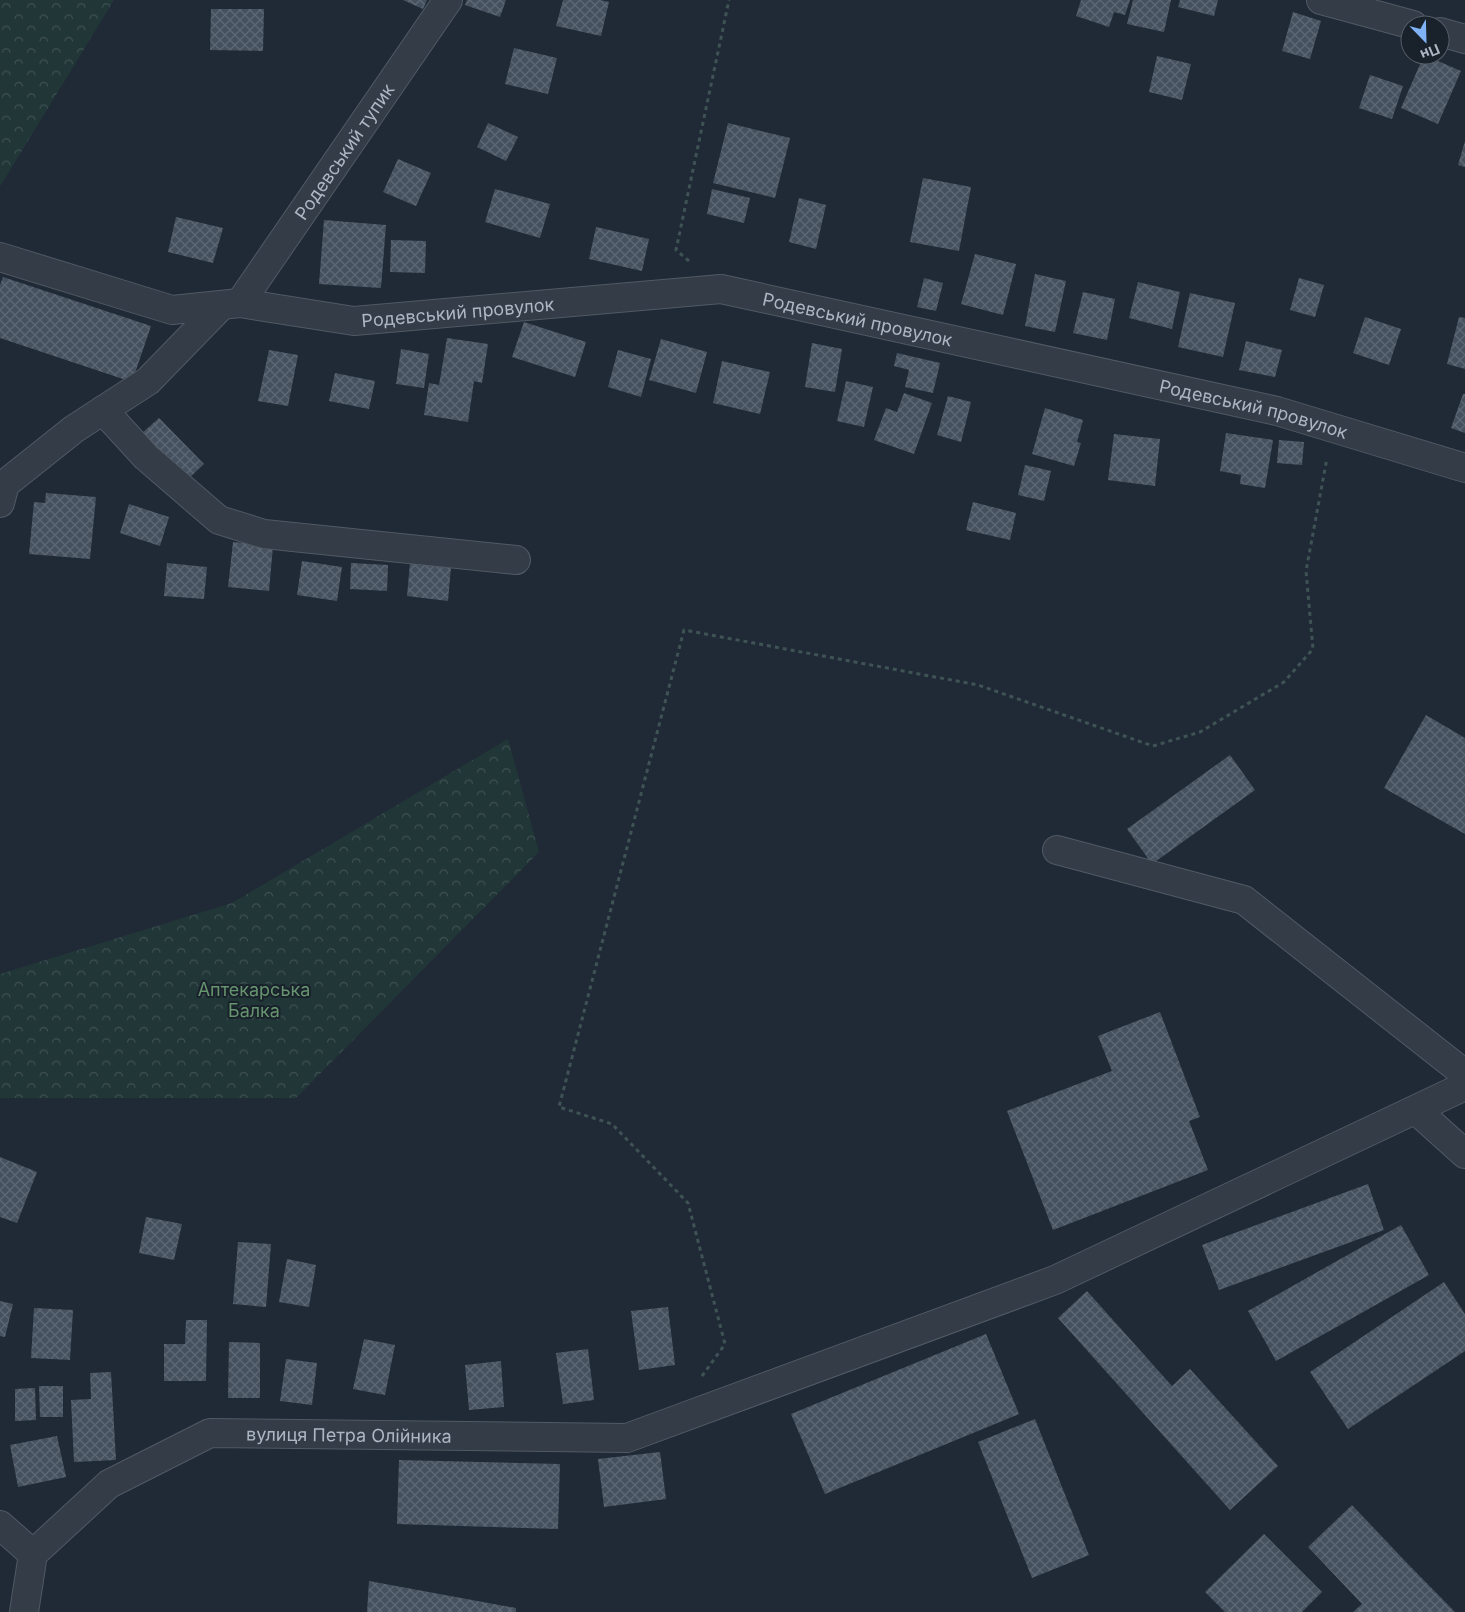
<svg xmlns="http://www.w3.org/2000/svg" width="1465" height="1612" font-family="Inter,sans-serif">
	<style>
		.forest { fill: url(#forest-crowns) }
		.building { fill: url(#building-cross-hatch) }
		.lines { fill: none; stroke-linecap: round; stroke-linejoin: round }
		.minor-casing { stroke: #505a65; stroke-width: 30 }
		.path { stroke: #3f5355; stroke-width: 3; stroke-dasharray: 4 4; stroke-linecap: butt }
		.minor { stroke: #333c47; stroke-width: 28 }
		.labels { text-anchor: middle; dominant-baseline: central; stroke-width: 4; stroke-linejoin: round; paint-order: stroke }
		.street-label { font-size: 18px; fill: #adb7c4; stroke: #19212b }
		.park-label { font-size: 18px; fill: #65946e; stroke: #19212b }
	</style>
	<defs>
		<pattern id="forest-crowns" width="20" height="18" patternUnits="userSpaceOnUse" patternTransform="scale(1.25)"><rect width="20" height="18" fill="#213637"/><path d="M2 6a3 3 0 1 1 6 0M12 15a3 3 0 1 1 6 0" fill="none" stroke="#3f5152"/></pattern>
		<pattern id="building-cross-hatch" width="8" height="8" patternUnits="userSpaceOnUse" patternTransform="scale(1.25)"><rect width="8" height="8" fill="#465160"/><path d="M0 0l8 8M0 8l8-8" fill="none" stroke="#5e6875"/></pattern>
	</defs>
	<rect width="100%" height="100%" fill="#202a36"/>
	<path class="forest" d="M0,0H114L1,185H0Z
		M508,739L539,852L296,1098H0V974L232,903Z"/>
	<path class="building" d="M403,0H427L423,9Z
		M467,0H506L500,17L465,5Z
		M563,0H600L609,2L601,36L556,26Z
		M1081,0H1130L1125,15L1114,12L1109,27L1076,16Z
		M1133,0H1171L1164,32L1127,24Z
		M1180,0H1218L1214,16L1178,7Z
		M211,9H264L263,51L210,50Z
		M1293,12L1321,21L1310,59L1282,51Z
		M514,48L557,58L548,94L505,84Z
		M1424,55L1461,71L1438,124L1401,108Z
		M1157,56L1191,64L1182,100L1149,92Z
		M1370,75L1403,86L1392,119L1359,108Z
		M488,123L518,137L506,161L477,147Z
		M728,123L790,138L775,198L713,183Z
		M1465,141V167L1458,165Z
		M398,159L431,173L416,206L383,192Z
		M923,178L971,187L959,251L910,242Z
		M495,189L550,204L540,238L485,222Z
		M712,189L750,198L744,223L707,214Z
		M799,198L826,205L816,249L789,242Z
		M176,217L223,228L213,263L168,252Z
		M324,220L386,225L381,288L319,284Z
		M596,227L649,239L642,271L589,259Z
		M391,240L426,241L425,273L390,272Z
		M975,254L1016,264L1003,315L961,304Z
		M1035,274L1066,281L1055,332L1025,326Z
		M3,277L151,326L132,382L0,338V285Z
		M924,278L943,283L936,311L917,307Z
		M1299,278L1324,285L1315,317L1290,310Z
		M1138,282L1180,292L1172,329L1129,318Z
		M1083,292L1115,299L1107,340L1073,333Z
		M1190,293L1235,303L1223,357L1178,347Z
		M1365,317L1401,329L1389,365L1353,353Z
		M1459,317L1465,318V369L1447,364Z
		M524,322L586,342L575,377L512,357Z
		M447,338L488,344L482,383L474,381L468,422L424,415L429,383L439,385Z
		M661,339L707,352L696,393L649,380Z
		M1246,341L1282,350L1275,377L1239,370Z
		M812,343L842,349L835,392L805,387Z
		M401,349L429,354L424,388L396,384Z
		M269,350L298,355L288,406L258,401Z
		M618,350L651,359L641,397L608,387Z
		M897,353L940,363L933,393L905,387L909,370L894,366Z
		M722,361L770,372L760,414L713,403Z
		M335,373L375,381L369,409L329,401Z
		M846,381L873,387L864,427L837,421Z
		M904,393L932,403L914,454L874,440L886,408L897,412Z
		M1463,394H1465V433L1451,428Z
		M948,396L971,402L961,442L937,435Z
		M1045,408L1083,420L1077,442L1081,443L1074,466L1032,454Z
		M159,418L204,464L186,481L141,434Z
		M1226,433L1273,440L1265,488L1240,484L1241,475L1220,471Z
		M1114,434L1160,439L1155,486L1108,480Z
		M1279,440L1304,442L1302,465L1277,463Z
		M1025,465L1051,471L1044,501L1018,495Z
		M46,493L96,497L90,559L29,554L34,502L45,503Z
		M973,502L1016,513L1010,540L966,530Z
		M129,504L169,517L160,546L120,533Z
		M233,542L273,546L269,591L228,587Z
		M302,561L342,567L337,601L297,595Z
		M167,563L207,567L204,599L164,596Z
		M351,563L388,565L387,591L350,589Z
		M410,563L451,567L448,601L407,596Z
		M1426,715L1465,738V834L1384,788Z
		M1230,755L1255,790L1152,864L1127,829Z
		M1160,1012L1200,1117L1189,1121L1208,1170L1053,1230L1007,1111L1112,1071L1098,1036Z
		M0,1157L37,1172L17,1223L0,1217Z
		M1368,1184L1384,1230L1219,1290L1202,1245Z
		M146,1217L182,1224L174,1260L139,1253Z
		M1401,1225L1429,1275L1276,1361L1248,1311Z
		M238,1242L271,1244L266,1307L233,1304Z
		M287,1259L316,1265L309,1307L279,1302Z
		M1444,1282L1465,1314V1351L1348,1429L1310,1372Z
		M1087,1291L1172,1386L1190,1369L1278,1466L1230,1510L1058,1318Z
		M0,1301L13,1304L5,1337L0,1336Z
		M668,1307L675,1365L639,1370L631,1311Z
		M34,1308L73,1310L70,1360L31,1358Z
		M186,1320H207L206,1381H164V1344H185Z
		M986,1334L1019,1414L825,1494L791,1414Z
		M364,1339L395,1345L385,1395L353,1389Z
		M229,1342L260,1343V1398H228Z
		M588,1349L594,1400L563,1404L556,1353Z
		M286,1359L317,1363L312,1405L280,1401Z
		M501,1361L504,1407L469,1410L465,1365Z
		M111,1372L116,1460L74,1462L71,1400L91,1399L90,1373Z
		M39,1386H63V1417H40Z
		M35,1388L36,1420L15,1421V1389Z
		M1035,1419L1089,1555L1032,1578L978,1442Z
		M57,1436L66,1477L18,1487L10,1445Z
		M660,1452L666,1499L604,1507L598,1459Z
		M399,1460L560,1464L558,1529L397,1524Z
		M1352,1505L1406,1562L1455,1612H1353L1362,1604L1308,1547Z
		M1264,1534L1322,1592L1302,1612H1225L1205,1592Z
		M369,1581L516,1608V1612H367Z"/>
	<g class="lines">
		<g class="minor-casing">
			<g id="minor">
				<path d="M1321,0L1413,25"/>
				<path d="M1440,32L1465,39"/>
				<path id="s1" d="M0,257L172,310L240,303L354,321L721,289L1277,411L1465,468"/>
				<path id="s2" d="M240,303L448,0"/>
				<path d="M103,410L146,457L219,520L264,534L516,560"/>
				<path d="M0,503L5,484L74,429L148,381L222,305"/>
				<path d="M1057,850L1244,900L1465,1074"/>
				<path d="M1416,1110L1465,1154"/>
				<path d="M0,1525L33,1554"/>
				<path id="s3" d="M24,1612L33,1554L109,1484L210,1433L627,1438L1055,1280L1465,1086"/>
			</g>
		</g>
		<path class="path" d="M689,261L676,250L729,0
			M702,1376L725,1344L688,1203L612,1124L559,1107L684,630L978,685L1153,746L1200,732L1284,682L1313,649L1306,571L1327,458"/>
		<use href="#minor" class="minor"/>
	</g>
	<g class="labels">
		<g class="street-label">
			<text stroke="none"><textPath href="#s2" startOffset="184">Родевський тупик</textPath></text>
			<text stroke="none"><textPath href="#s1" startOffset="468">Родевський провулок</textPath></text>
			<text stroke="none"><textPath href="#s1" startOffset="872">Родевський провулок</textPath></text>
			<text stroke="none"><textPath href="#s1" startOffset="1278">Родевський провулок</textPath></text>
			<text stroke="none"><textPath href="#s3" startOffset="414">вулиця Петра Олійника</textPath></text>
		</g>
		<g class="park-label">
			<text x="254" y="989">Аптекарська<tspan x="254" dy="21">Балка</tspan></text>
		</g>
	</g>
	<g transform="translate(1425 40) rotate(157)"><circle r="24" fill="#19212b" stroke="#545d68"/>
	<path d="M0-4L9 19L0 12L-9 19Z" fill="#7fb2f7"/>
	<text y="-8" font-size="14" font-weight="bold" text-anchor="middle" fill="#adb7c4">Пн</text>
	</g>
</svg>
